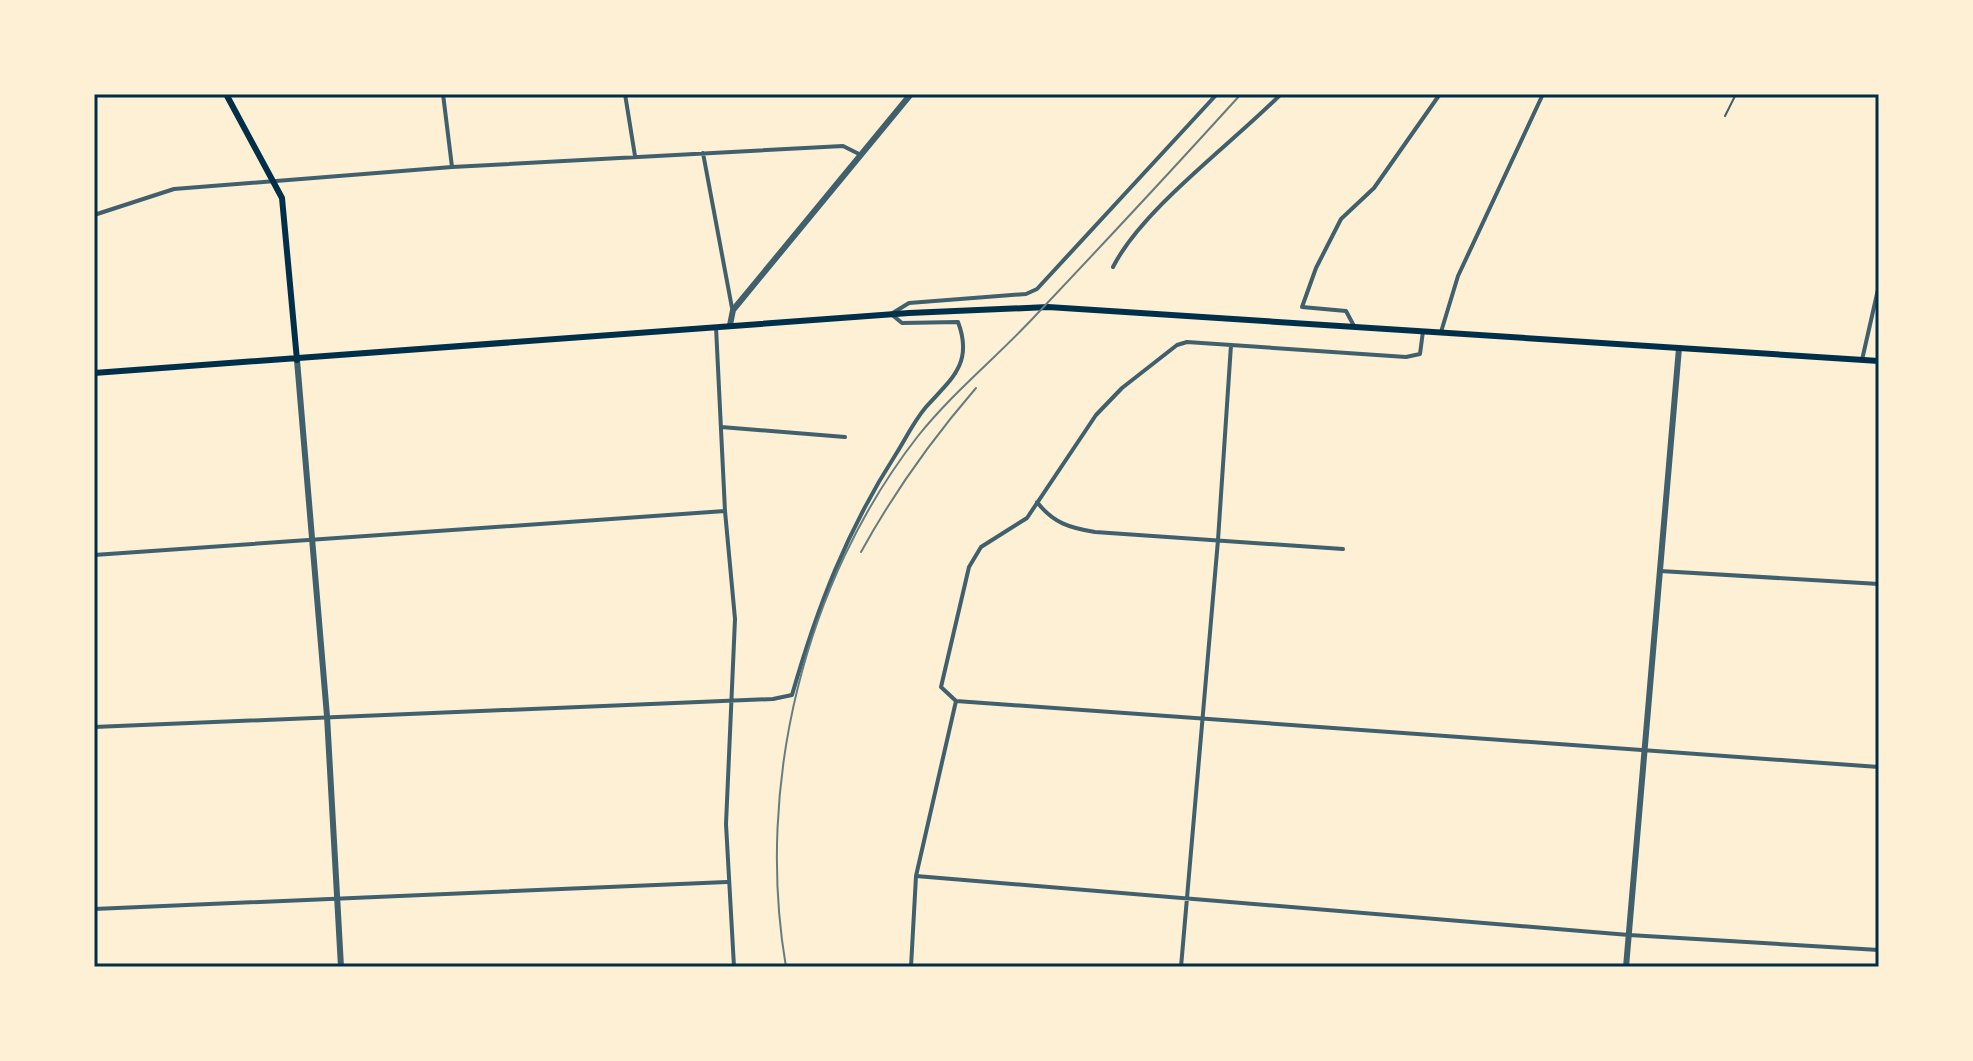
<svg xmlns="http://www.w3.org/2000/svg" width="1973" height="1061" font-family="'PT Sans',sans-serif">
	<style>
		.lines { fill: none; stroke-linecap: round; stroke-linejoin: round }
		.service { stroke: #3f606c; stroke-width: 2 }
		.minor { stroke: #3f606c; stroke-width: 4 }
		.tertiary { stroke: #3f606c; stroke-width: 6 }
		.secondary { stroke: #003049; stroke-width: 6 }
		.rail { stroke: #657d81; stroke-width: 2 }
		.neatline { fill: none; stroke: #003049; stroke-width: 3 }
	</style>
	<rect width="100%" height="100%" fill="#fdf0d5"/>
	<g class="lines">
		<path class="service" d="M1725,116L1736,94"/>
		<path class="minor" d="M443,94L452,167
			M625,94L635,156
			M703,153L732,308
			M94,215L174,189L452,167L843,146L861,155
			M1113,267C1143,208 1233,143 1281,94
			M1354,326L1346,311L1302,307L1316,268L1341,219L1374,188L1440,94
			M716,327L725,511L735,619L726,824L734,967
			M1441,332L1458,276L1543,94
			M1862,360L1879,285
			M721,427L845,437
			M1037,502C1053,523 1070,528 1095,532L1343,549
			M94,555L725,511
			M1660,571L1879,584
			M956,701L1879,767
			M94,727L773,699L792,695C817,608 847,530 896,454C906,438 914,421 926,407C950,380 974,364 958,322L902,323L891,314L909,303L1026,294L1037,289L1217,94
			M916,876L1629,935L1879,950
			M94,909L727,882
			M911,967L916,876L956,701L941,687L969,567L981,547L1027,518L1096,415L1122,388L1177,345L1187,342L1406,357L1420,354L1423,331
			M1181,967L1218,540L1231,345"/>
		<path class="tertiary" d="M730,325L733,310L911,94
			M297,360L327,716L341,967
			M1626,967L1679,348"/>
		<path class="secondary" d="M226,94L282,198L297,360
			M94,373L909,313L1048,307L1879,361"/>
		<path class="rail" d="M861,552C894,492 932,439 976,388
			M786,967C755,786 804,582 918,436C953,392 997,357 1036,315C1105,242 1174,168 1241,94"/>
	</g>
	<rect width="1973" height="1061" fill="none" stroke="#fdf0d5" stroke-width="192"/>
	<rect x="96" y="96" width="1781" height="869" class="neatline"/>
</svg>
